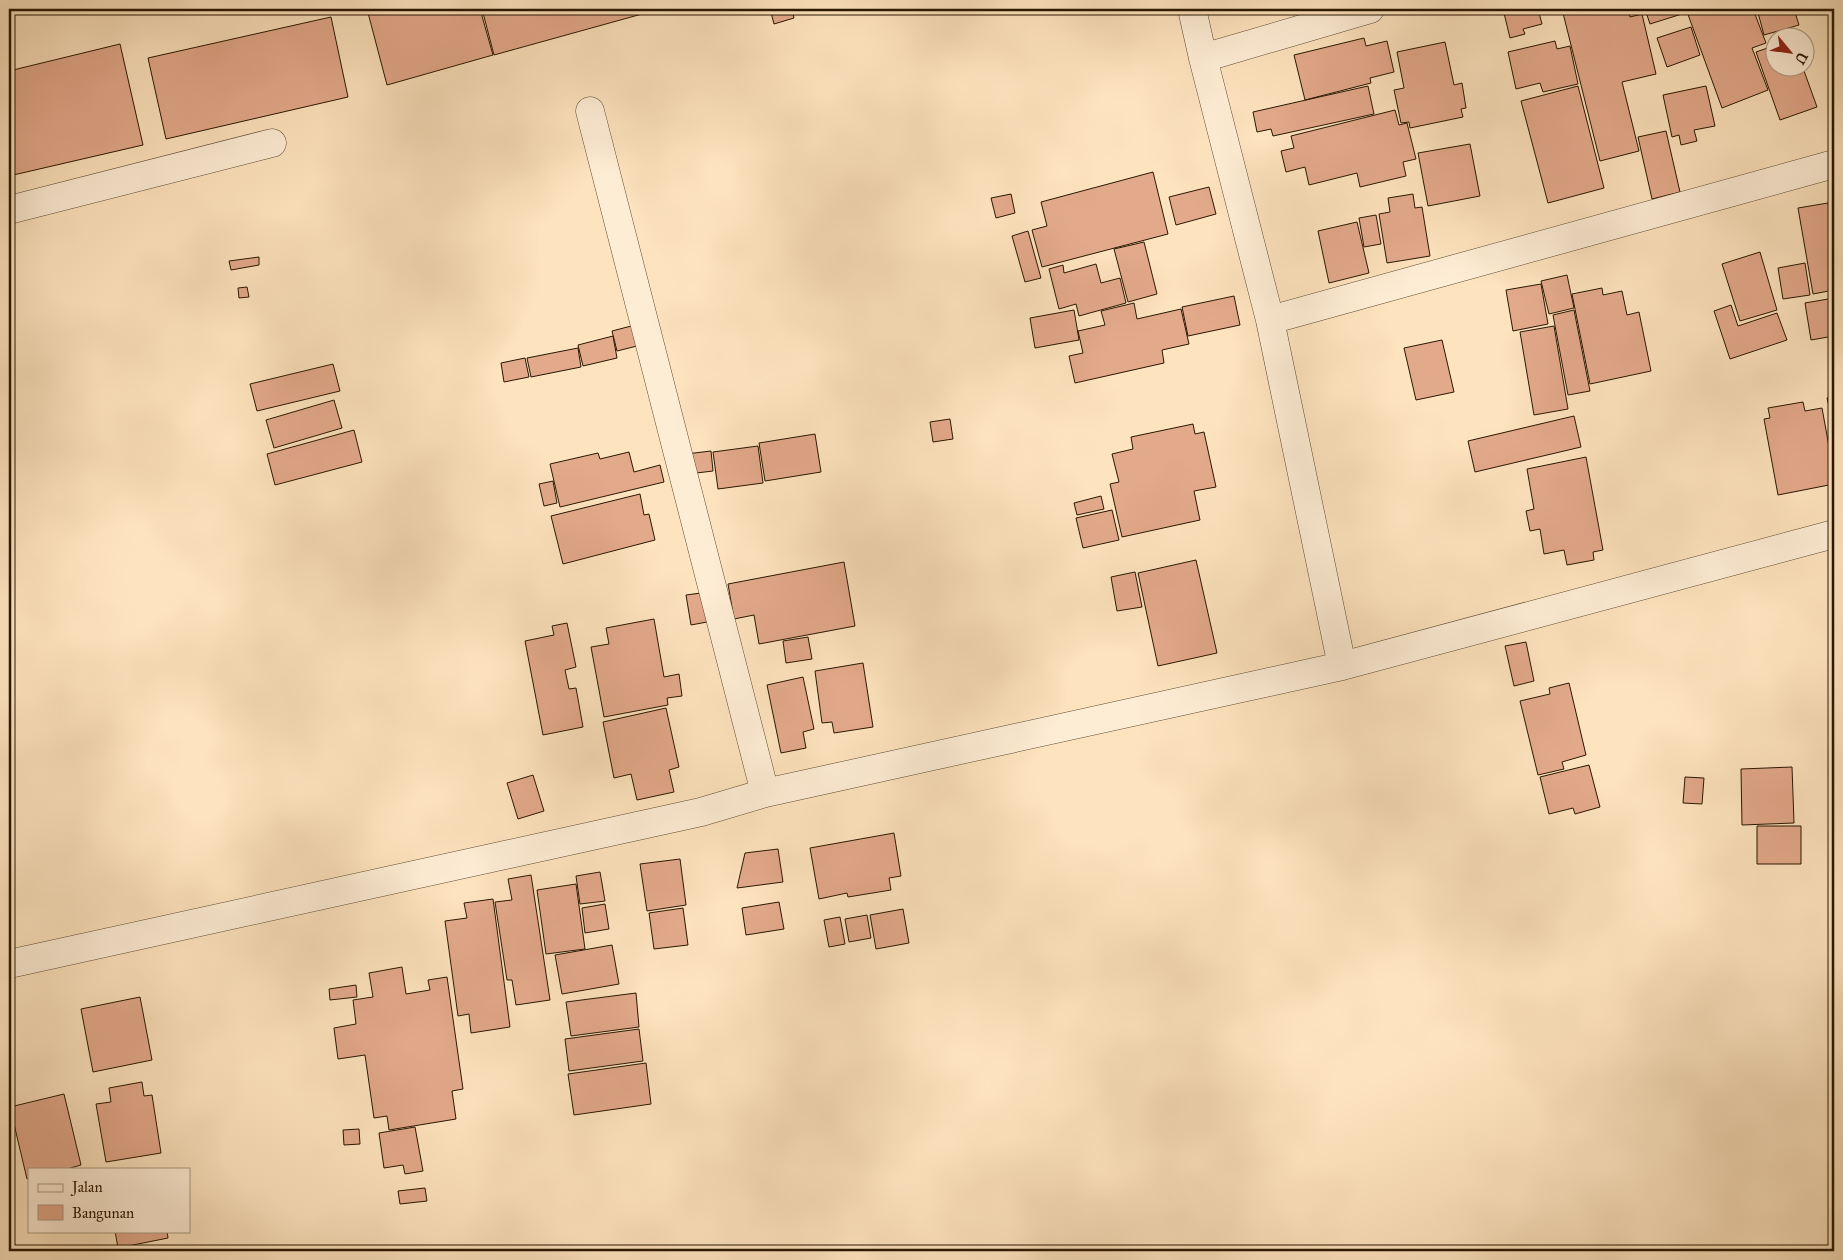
<svg xmlns="http://www.w3.org/2000/svg" width="1843" height="1260" font-family="'IM FELL Great Primer',serif">
	<style>
		.building { fill: #e3a98b; stroke: #291700 }
		.lines { fill: none; stroke-linecap: round; stroke-linejoin: round }
		.minor-casing { stroke: #5e4a30; stroke-width: 29 }
		.minor { stroke: #feedd5; stroke-width: 28 }
	</style>
	<rect width="100%" height="100%" fill="#fde3be"/>
	<filter id="stains"><feTurbulence type="fractalNoise" baseFrequency=".004" numOctaves="4"/><feColorMatrix values="0 0 0 0 .2 0 0 0 0 .09 0 0 0 0 .02 0 0 0 .5 -.17"/></filter>
	<radialGradient id="worn" r=".72"><stop offset=".6" stop-color="#630" stop-opacity="0"/><stop offset="1" stop-color="#630" stop-opacity=".3"/></radialGradient>
	<path class="building" d="M367,9H480L493,55L387,85Z
		M482,9H660L494,55Z
		M770,9H792L794,18L774,24Z
		M1503,9H1538L1542,24L1523,29L1525,34L1510,38Z
		M1562,9H1628L1630,17L1642,14L1656,74L1622,82L1639,151L1600,161Z
		M1645,9H1683L1685,13L1650,24Z
		M1686,9H1721L1723,14L1737,9H1753L1766,43L1752,48L1768,90L1722,108Z
		M1757,9H1794L1799,25L1764,35Z
		M331,17L348,97L166,139L148,58Z
		M1691,27L1700,55L1667,67L1657,38Z
		M1364,38L1366,46L1387,41L1394,72L1370,78L1371,83L1305,100L1294,55Z
		M1555,41L1557,49L1570,46L1578,84L1543,92L1540,83L1516,89L1508,52Z
		M1445,42L1454,85L1462,83L1466,108L1461,109L1463,117L1410,128L1409,122L1401,123L1394,90L1404,88L1397,52Z
		M120,44L143,145L9,176V71Z
		M1776,45V68H1803L1817,107L1780,120L1756,52Z
		M1368,86L1374,114L1273,136L1271,129L1257,132L1253,112Z
		M1578,86L1604,188L1548,203L1521,101Z
		M1706,86L1715,126L1694,130L1697,141L1681,145L1679,135L1672,137L1663,95Z
		M1395,110L1399,125L1407,123L1416,159L1403,162L1406,176L1360,187L1357,173L1309,185L1305,167L1286,172L1281,151L1294,148L1291,136Z
		M1666,131L1680,192L1652,199L1638,137Z
		M1470,144L1480,196L1428,206L1418,153Z
		M1153,172L1168,234L1042,267L1032,230L1047,226L1041,202Z
		M1209,187L1216,214L1176,225L1169,197Z
		M1011,194L1015,213L996,218L991,198Z
		M1413,194L1415,208L1422,207L1430,256L1387,263L1379,214L1390,212L1388,198Z
		M1828,203L1834,239V290L1813,294L1798,208Z
		M1376,215L1381,244L1364,247L1359,218Z
		M1357,222L1369,273L1329,283L1318,231Z
		M1028,231L1041,278L1025,282L1012,236Z
		M1144,242L1157,294L1128,302L1114,249Z
		M1760,252L1777,310L1740,321L1722,264Z
		M259,257V265L231,270L229,261Z
		M1805,263L1810,295L1783,299L1778,268Z
		M1096,264L1101,283L1120,278L1126,303L1079,316L1076,304L1059,309L1049,269L1063,265L1064,273Z
		M1567,275L1574,308L1549,314L1541,281Z
		M1541,284L1548,324L1513,331L1506,290Z
		M247,287L249,297L239,298L238,288Z
		M1602,288L1603,295L1622,291L1627,315L1639,312L1651,371L1590,384L1572,294Z
		M1234,296L1240,325L1188,336L1182,307Z
		M1834,298V336L1811,340L1805,303Z
		M1134,303L1137,319L1181,309L1189,344L1162,350L1164,363L1075,383L1069,356L1083,353L1078,331L1105,325L1101,311Z
		M1731,305L1738,326L1777,313L1787,340L1730,359L1714,311Z
		M1074,310L1079,340L1035,348L1030,318Z
		M1574,310L1590,391L1568,395L1553,315Z
		M635,325L641,345L617,351L612,331Z
		M1554,326L1568,409L1534,415L1520,332Z
		M613,336L617,358L583,366L578,345Z
		M1442,340L1454,392L1416,400L1404,348Z
		M578,348L581,367L531,377L527,358Z
		M525,358L529,377L504,382L501,363Z
		M333,364L340,391L257,411L250,384Z
		M1834,396V429L1827,398Z
		M334,400L342,428L274,448L266,420Z
		M1803,402L1805,411L1822,408L1834,474V484L1778,495L1764,419L1770,418L1768,408Z
		M1574,416L1581,447L1475,472L1468,441Z
		M950,419L953,439L933,442L930,422Z
		M1193,424L1195,434L1204,432L1216,487L1194,491L1200,520L1122,537L1110,484L1119,482L1112,454L1133,449L1131,437Z
		M354,430L362,462L275,485L267,454Z
		M815,434L821,472L765,481L759,443Z
		M758,446L763,483L718,489L713,452Z
		M711,451L713,471L688,474L686,454Z
		M629,452L634,472L660,465L664,482L560,507L550,464L598,453L600,459Z
		M1586,457L1603,550L1593,552L1594,560L1567,565L1564,550L1544,554L1540,529L1530,531L1526,511L1534,509L1527,469Z
		M553,481L557,503L544,506L539,484Z
		M640,494L644,515L649,514L655,540L563,564L551,516Z
		M1101,496L1104,509L1077,515L1074,503Z
		M1112,510L1119,540L1083,548L1076,518Z
		M1196,560L1217,653L1158,666L1138,573Z
		M844,562L855,626L759,644L754,615L734,619L728,584Z
		M1135,572L1142,607L1117,611L1111,577Z
		M701,593L707,622L691,625L686,595Z
		M654,619L664,677L679,674L682,696L667,698L668,705L604,717L591,647L609,644L606,628Z
		M567,623L576,667L565,670L569,689L576,688L583,727L543,735L525,641L554,635L552,626Z
		M808,637L812,659L786,663L783,641Z
		M1526,642L1534,681L1514,686L1505,646Z
		M863,663L873,727L834,733L832,722L822,723L815,671Z
		M803,677L814,729L803,732L806,748L781,753L767,685Z
		M1569,683L1586,755L1562,762L1564,769L1538,775L1520,701L1550,694L1549,688Z
		M666,708L679,767L669,770L674,792L637,800L631,774L614,778L603,722Z
		M1589,765L1600,807L1575,814L1573,808L1549,814L1540,777Z
		M1792,767L1794,823L1742,825L1741,769Z
		M533,775L544,811L518,819L507,783Z
		M1685,777L1704,778L1702,804L1683,803Z
		M1757,826H1801V864H1757Z
		M894,833L901,876L889,878L891,890L848,897L847,893L819,899L810,848Z
		M778,849L783,882L737,888L745,853Z
		M680,859L686,905L647,911L640,864Z
		M600,872L605,901L580,904L576,876Z
		M531,875L550,1000L516,1005L512,980H507L495,902L512,900L508,879Z
		M576,884L585,949L546,954L537,890Z
		M493,899L510,1027L471,1033L469,1014L458,1016L445,921L467,918L464,903Z
		M779,902L784,929L746,935L742,908Z
		M605,904L609,929L585,933L582,908Z
		M683,908L688,945L654,949L649,913Z
		M903,909L909,943L876,949L870,915Z
		M867,915L871,938L849,942L845,919Z
		M840,917L845,944L829,947L824,920Z
		M612,945L619,984L562,994L555,955Z
		M402,967L406,994L430,990L428,980L447,977L463,1089L452,1091L456,1119L389,1130L387,1116L374,1118L365,1055L338,1059L334,1028L356,1024L353,1000L373,997L369,973Z
		M356,985L357,997L330,1000L329,989Z
		M636,993L639,1027L571,1036L566,1002Z
		M140,997L152,1060L93,1072L81,1009Z
		M639,1029L643,1061L569,1071L565,1039Z
		M646,1063L651,1104L574,1115L568,1074Z
		M142,1082L144,1096L152,1095L161,1153L106,1162L96,1104L111,1102L109,1088Z
		M64,1094L81,1165L67,1169H29V1178L27,1179L10,1107Z
		M415,1127L423,1171L405,1174L403,1165L384,1168L379,1133Z
		M359,1129L360,1144L344,1145L343,1130Z
		M425,1188L427,1201L400,1204L398,1191Z
		M9,1213L16,1251H9Z
		M115,1231H167L168,1238L118,1248Z"/>
	<g class="lines">
		<g class="minor-casing">
			<path id="minor" d="M1192,9L1203,58L1270,320L1342,666
				M1203,58L1370,9
				M590,111L765,793
				M9,210L272,143
				M1270,320L1834,164
				M9,964L701,812L765,793L1342,666L1834,534"/>
		</g>
		<use href="#minor" class="minor"/>
	</g>
	<rect width="1843" height="1260" fill="none" stroke="#fde3be" stroke-width="30"/>
	<rect x="10" y="10" width="1823" height="1240" fill="none" stroke="#291700" stroke-width="2.5"/>
	<rect x="15" y="15" width="1813" height="1230" fill="none" stroke="#291700"/>
	<rect x="28" y="1168" width="162" height="65" fill="#feedd5" stroke="#a99780"/>
	<rect x="38" y="1184" width="25" height="8" fill="#feedd5" stroke="#a99780"/>
	<text x="72" y="1192" font-size="15" fill="#291700">Jalan</text>
	<rect x="38" y="1205" width="25" height="15" fill="#e3a98b" stroke="#a99780"/>
	<text x="72" y="1218" font-size="15" fill="#291700">Bangunan</text>
	<g transform="translate(1790 52) rotate(119)"><circle r="24" fill="#feedd5" stroke="#a99780"/>
	<path d="M0-4L9 19L0 12L-9 19Z" fill="#8f2418"/>
	<text y="-8" font-size="14" font-weight="bold" text-anchor="middle" fill="#291700">U</text>
	</g>
	<rect width="100%" height="100%" filter="url(#stains)"/>
	<rect width="100%" height="100%" fill="url(#worn)"/>
</svg>
